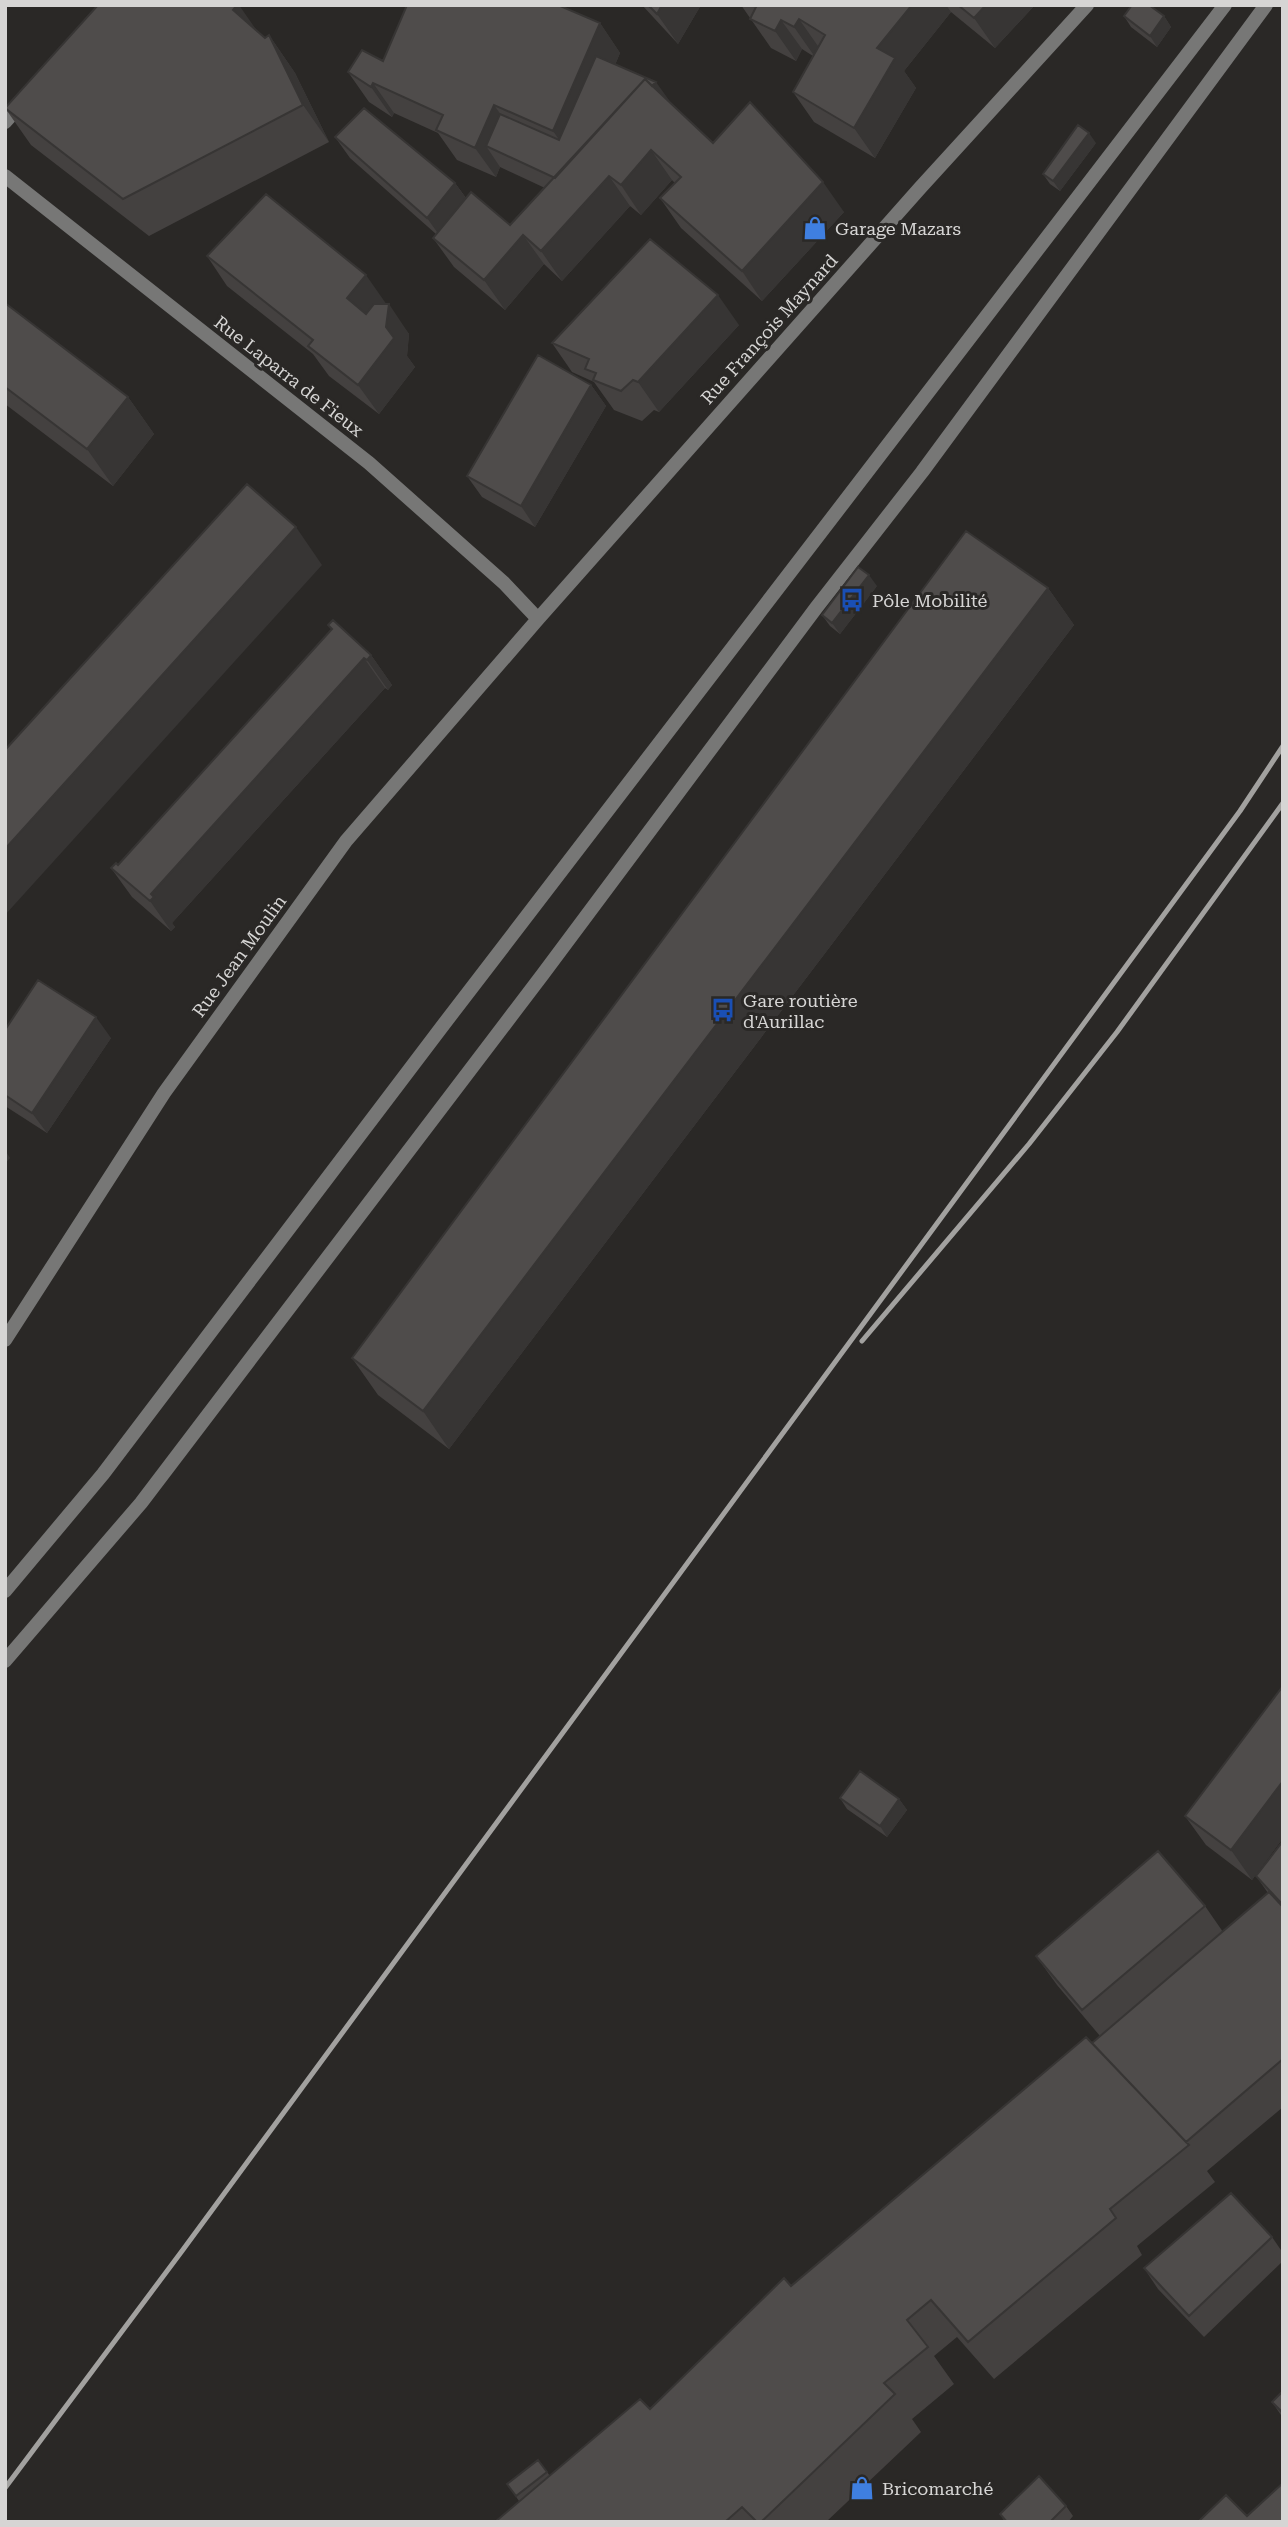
<svg xmlns="http://www.w3.org/2000/svg" width="1288" height="2527" font-family="'Roboto Serif',serif">
	<style>
		.lines { fill: none; stroke-linecap: round; stroke-linejoin: round }
		.minor { stroke: #777776; stroke-width: 14 }
		.tertiary { stroke: #777776; stroke-width: 14 }
		.rail { stroke: #a2a19f; stroke-width: 5 }
		.wall { fill: #444140 }
		.shaded-wall { fill: #373534 }
		.building { fill: #4f4c4b; stroke: #373534; stroke-width: 2 }
		.labels { text-anchor: middle; dominant-baseline: central; stroke-width: 6; stroke-linejoin: round; paint-order: stroke }
		.poi-label { font-size: 18px; fill: #d6d5d4; stroke: #2a2826; text-anchor: start }
		.street-label { font-size: 18px; fill: #d6d5d4; stroke: #2a2826 }
	</style>
	<rect width="100%" height="100%" fill="#2a2826"/>
	<g class="lines">
		<path class="minor" d="M5,122L23,102
			M5,176L369,463L504,583L538,619
			M5,1340L164,1093L346,841L538,619L920,188L1087,5"/>
		<path class="tertiary" d="M5,1591L103,1474L444,1024L1225,5
			M5,1661L141,1503L543,974L816,608L922,472L1266,5"/>
		<path class="rail" d="M862,1341L1029,1144L1117,1032L1283,803
			M5,2488L182,2251L1240,811L1283,746"/>
	</g>
	<path class="wall" d="M642,5H701L678,44Z
		M741,5H1035L995,48L951,12L904,71L916,88L875,158L814,122L793,92L813,56L802,49L796,61L771,48Z
		M1124,16H1164L1171,27L1157,47L1131,27Z
		M600,23L620,53L615,65L671,103L713,143L844,212L762,301L681,228L660,198L675,183L672,180L641,215L630,206L562,281L544,264L505,310L454,267L433,238L436,234L350,158L335,137L455,183L466,198L510,225L545,188L500,167L496,177L457,160L438,133L394,113L392,117L369,102L348,72L383,61Z
		M257,31L265,38L269,35L295,73L329,142L149,236L31,145L5,108Z
		M1096,143L1060,191L1050,184L1043,174Z
		M207,256L386,304L409,334L407,356L415,367L379,414L329,376L313,354L227,286Z
		M5,303L128,397L154,434L113,486L5,404Z
		M739,325L659,412L654,410L642,421L614,410L594,382L572,372L552,343Z
		M591,385L606,406L535,527L482,497L467,476Z
		M877,586L840,634L830,626L822,615Z
		M1048,588L1074,625L449,1449L378,1395L352,1358Z
		M328,625L371,655L392,685L388,690L385,688L172,923L175,927L171,931L132,897L111,868L118,865L332,630Z
		M5,1030L111,1038L47,1133L5,1106Z
		M1283,1686V1838L1252,1880L1206,1845L1185,1816Z
		M840,1798L899,1799L907,1810L887,1837L847,1809Z
		M1283,1841V2107L1207,2171L1215,2182L1137,2246L1142,2255L994,2379L957,2337L934,2356L954,2384L912,2419L921,2432L826,2522H495L519,2501L507,2484L538,2460L550,2476L650,2409L791,2286L1100,2036L1057,1985L1036,1956L1205,1906L1223,1932L1268,1893L1256,1876Z
		M1272,2237L1283,2253V2261L1204,2337L1158,2289L1144,2268Z
		M1283,2391V2418L1272,2402Z
		M1066,2506L1073,2516L1068,2522H1005L1000,2514Z"/>
	<path class="shaded-wall" d="M237,5H239L264,41L233,10Z
		M662,5H701L678,44L657,14Z
		M912,5H946L951,12L904,71L916,88L875,158L854,128L877,48Z
		M986,5H1035L995,48L974,18Z
		M1164,16L1171,27L1157,47L1150,36Z
		M799,19L820,49L815,57L794,27Z
		M781,20L802,49L796,61L775,31Z
		M600,23L620,53L574,161L553,131Z
		M269,35L295,73L329,142L303,105Z
		M656,82L671,103L565,182Z
		M373,83L394,113L392,117L371,87Z
		M494,105L515,135L486,146L500,167L496,177L475,148Z
		M1089,133L1096,143L1060,191L1053,181Z
		M651,150L672,180L641,215L621,185Z
		M609,176L630,206L562,281L541,251Z
		M823,182L844,212L762,301L742,271Z
		M455,183L470,204L442,239L427,218Z
		M523,235L544,264L505,310L484,280Z
		M366,275L387,305L368,328L347,298Z
		M718,295L739,325L659,412L638,382Z
		M389,304L409,334L407,356L415,367L379,414L358,385L386,327Z
		M591,385L606,406L535,527L521,506Z
		M128,397L154,434L113,486L87,449Z
		M296,527L322,565L5,915V849Z
		M869,575L877,586L840,634L832,623Z
		M1048,588L1074,625L449,1449L423,1411Z
		M371,655L392,685L388,690L367,660Z
		M364,658L385,688L172,923L175,927L171,931L150,901L151,894Z
		M96,1017L111,1038L47,1133L32,1113Z
		M5,1150L10,1158L5,1164Z
		M1283,1781V1838L1252,1880L1231,1850Z
		M899,1799L907,1810L887,1837L880,1826Z"/>
	<path class="building" d="M98,5H237L233,10L265,38L269,35L303,105L123,199L5,108Z
		M407,5H558L600,23L553,131L494,105L475,148L436,130L443,115L373,83L371,87L348,72L362,50L383,61Z
		M648,5H662L657,14Z
		M752,5H912L877,48L895,58L854,128L793,92L825,35L799,19L794,27L781,20L775,31L750,19L756,7Z
		M958,5H986L974,18Z
		M1132,5H1149L1164,16L1150,36L1124,16Z
		M596,56L656,82L652,86L645,79L555,178L486,146L500,114L559,140Z
		M645,79L713,143L750,102L823,182L742,271L660,198L681,177L651,150L621,185L609,176L541,251L523,235L484,280L433,238L471,192L510,225Z
		M364,108L455,183L427,218L335,137Z
		M1078,125L1089,133L1053,181L1043,174Z
		M266,194L366,275L347,298L366,314L374,304H389L386,327L394,338L358,385L308,346L313,340L207,256Z
		M650,239L718,295L638,382L633,380L621,391L593,380L596,373L585,369L589,359L552,343Z
		M5,303L128,397L87,449L5,387Z
		M538,355L591,385L521,506L467,476Z
		M247,484L296,527L5,849V750Z
		M966,531L1048,588L423,1411L352,1358Z
		M858,567L869,575L832,623L822,615Z
		M333,620L371,655L367,660L364,658L151,894L154,897L150,901L111,868L116,863L118,865L332,629L328,625Z
		M38,980L96,1017L32,1113L5,1095V1030Z
		M1283,1686V1781L1231,1850L1185,1816Z
		M860,1771L899,1799L880,1826L840,1798Z
		M1283,1841V1905L1256,1876Z
		M1158,1851L1205,1906L1082,2010L1036,1956Z
		M1269,1892L1283,1907V2059L1186,2142L1092,2043Z
		M1086,2037L1189,2145L1110,2209L1116,2218L968,2342L931,2300L907,2320L928,2347L884,2383L895,2394L761,2522H757L742,2507L725,2522H495L640,2399L650,2409L784,2278L791,2286Z
		M1231,2193L1272,2237L1189,2316L1144,2268Z
		M1283,2391V2413L1272,2402Z
		M538,2460L547,2472L516,2496L507,2484Z
		M1039,2476L1066,2506L1050,2522H1007L1000,2514Z
		M1283,2483V2522H1198L1226,2495L1247,2516Z"/>
	<defs>
		<g id="shop-bare" transform="scale(1.89)"><path d="M-5-2.5h2.3a2.7 3.5 0 0 1 5.4 0H5L5.5 6h-11ZM-1.5-2.5h3a1.5 2.3 0 0 0-3 0Z" fill="#3f7fe0" stroke="#2a2826" stroke-width="2.5" paint-order="stroke"/></g>
		<g id="bus-bare" transform="scale(1.89)"><path d="M-5-6H5V4H4V6H2V4H-2V6H-4V4H-5ZM-3.5-4V0h7V-4ZM-3.5 1.2v1.5H-2V1.2ZM2 1.2v1.5H3.5V1.2Z" fill="#1a4fb4" stroke="#2a2826" stroke-width="2.5" paint-order="stroke"/></g>
	</defs>
	<g fill-rule="evenodd">
		<use href="#shop-bare" x="815" y="228"/>
		<use href="#bus-bare" x="852" y="600"/>
		<use href="#bus-bare" x="723" y="1010"/>
		<use href="#shop-bare" x="862" y="2488"/>
	</g>
	<g class="labels">
		<g class="poi-label">
			<text x="835" y="228">Garage Mazars</text>
			<text x="872" y="600">Pôle Mobilité</text>
			<text x="743" y="1000">Gare routière<tspan x="743" dy="21">d'Aurillac</tspan></text>
			<text x="882" y="2488">Bricomarché</text>
		</g>
		<g class="street-label">
			<text transform="translate(769 329) rotate(-48)">Rue François Maynard</text>
			<text transform="translate(289 376) rotate(38)">Rue Laparra de Fieux</text>
			<text transform="translate(239 956) rotate(-54)">Rue Jean Moulin</text>
		</g>
	</g>
	<rect width="1288" height="2527" fill="none" stroke="#d6d5d4" stroke-width="14"/>
</svg>
